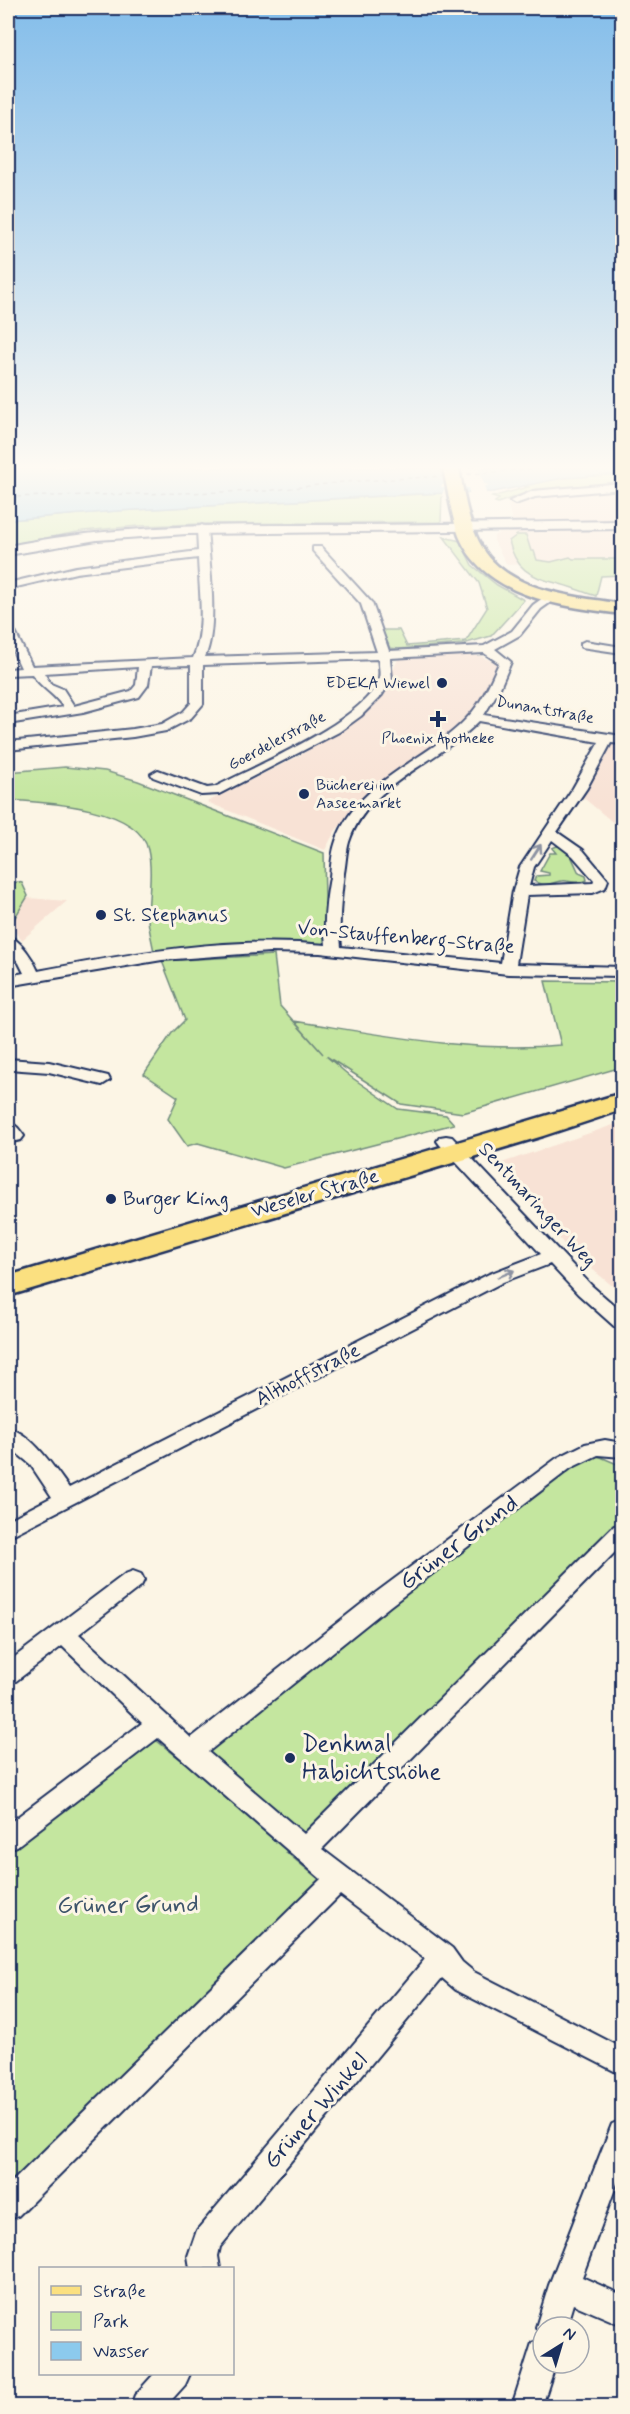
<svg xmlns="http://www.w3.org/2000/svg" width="630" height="2414" font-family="Mynerve,sans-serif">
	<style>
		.built { fill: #f8e2d5 }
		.green { fill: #c4e69f; stroke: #708a7e; stroke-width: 1.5 }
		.water { fill: #8ccaed; stroke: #5f8cb4; stroke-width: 1.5 }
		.pier { fill: #fcf5e5 }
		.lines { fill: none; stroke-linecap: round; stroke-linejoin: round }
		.ferry { stroke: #375682; stroke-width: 1.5; stroke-dasharray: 4.5 4; stroke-linecap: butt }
		.street-casing { stroke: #1b2f5e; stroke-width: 4 }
		.secondary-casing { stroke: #1b2f5e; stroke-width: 4 }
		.primary-casing { stroke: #1b2f5e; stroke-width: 5 }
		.street { fill: #fcf5e5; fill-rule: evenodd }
		.secondary { fill: #fcf5e5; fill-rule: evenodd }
		.primary { fill: #fbe080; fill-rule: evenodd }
		.oneway { stroke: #8c92a2 }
		.poi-dot { fill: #1b2f5e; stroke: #fcf5e5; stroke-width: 2 }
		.labels { text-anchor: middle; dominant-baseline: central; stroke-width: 6; stroke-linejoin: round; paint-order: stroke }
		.far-poi-label { font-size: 16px; fill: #1b2f5e; stroke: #fcf5e5; text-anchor: end }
		.far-street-label { font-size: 16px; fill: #1b2f5e; stroke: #fcf5e5 }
		.poi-label { font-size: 20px; fill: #1b2f5e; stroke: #fcf5e5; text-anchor: start }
		.street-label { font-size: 20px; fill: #1b2f5e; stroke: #fcf5e5 }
		.near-street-label { font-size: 24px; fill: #1b2f5e; stroke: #fcf5e5 }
		.near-poi-label { font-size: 24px; fill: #1b2f5e; stroke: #fcf5e5; text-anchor: start }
		.near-park-label { font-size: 24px; fill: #3d546b; stroke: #fcf5e5 }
	</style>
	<rect width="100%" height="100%" fill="#fcf5e5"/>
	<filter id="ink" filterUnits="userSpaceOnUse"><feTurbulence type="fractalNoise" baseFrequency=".0167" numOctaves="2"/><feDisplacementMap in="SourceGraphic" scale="12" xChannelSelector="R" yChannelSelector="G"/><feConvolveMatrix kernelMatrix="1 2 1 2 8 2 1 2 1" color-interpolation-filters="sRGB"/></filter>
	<g filter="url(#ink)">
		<path class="built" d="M622,489V558L507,565L494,541V536L499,533L515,532L508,505L533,496Z
			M439,655L480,656L501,665L470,717L423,755L378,785L335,831L325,850L207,802L299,756L340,731L369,708L382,693L399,657Z
			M613,742L622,743V830L579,794Z
			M17,882L22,883L28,898L67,901L22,940L8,925V885Z
			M622,1122V1294L567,1248L499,1164Z"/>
		<path class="green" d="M622,474V483L536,489L498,503L495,502L499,499L492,497L528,487L522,485L563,478Z
			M442,493L441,522L200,524L138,526L83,531L8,545V520L117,511Z
			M517,535H526L531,551H534L537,560L551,562L570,557L573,559H622V575L601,576L596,596C583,592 569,586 556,583C530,577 515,568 509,541Z
			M444,537L460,541L472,565L497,585L524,600L491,636L463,644L399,649L390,648L382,630H399L407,646L466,641L487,608L479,583Z
			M65,767L105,771L138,781L324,853L326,946L154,952C152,941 149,930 148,920C148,898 153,872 148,850C139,806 43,802 8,800V772Z
			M557,846L567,847L579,873L586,876L587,880C579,885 576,882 567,881C553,879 550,890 534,881L536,876L549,875V873L540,871L550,853H556L552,848Z
			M17,882L22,883L28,896L14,919L8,918V885Z
			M274,955L280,1006L323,1054L294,1021C384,1035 470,1053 561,1045L545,981L622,982V1067L463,1113L401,1104L326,1056L351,1077L398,1109L446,1115L454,1124L284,1168L198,1143L187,1146L168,1119L178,1097L144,1074L172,1033L185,1020L162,961Z
			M596,1455L622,1466V1520L286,1852L321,1881L8,2190V1845L148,1743L157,1741L184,1762L560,1474Z"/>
		<path class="water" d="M8,468H622V474L563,478L493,492L415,494L117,511L8,520Z"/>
		<path class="pier" d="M440,468H479L484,484L489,485L484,487L487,495H470L468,488L465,487L463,488L464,496H441L445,488L440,486L445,484Z"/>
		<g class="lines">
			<path class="ferry" d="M288,468H332
				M459,475L542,468
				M8,497L266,491L343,482L446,476"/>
			<g class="street-casing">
				<path id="street" d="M622,483V489L535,497L515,504L510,501L533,491Z
					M202,525L207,528C209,563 219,626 205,657L377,652L361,604L313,551V547H321L372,603L389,651L484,646L512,631L533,605L550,593H558V597L541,609L520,635L495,649L511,662L499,690L484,715L622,736V744L611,743L587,788L557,832L583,850L608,880L605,888L593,893L527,895L516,964L622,967V976L508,974L320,953L269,952L162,960L8,986V976L24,973L19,963L8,950V936C21,940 33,959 38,971C132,953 230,936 326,945C323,922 326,899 330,877C331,865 332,852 336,841C357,780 426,762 467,718C482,703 490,682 499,663L484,653L390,658L392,679L382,695L361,716L339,732L219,794L201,795L153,777L151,774L158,770L207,788L215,787C257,765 359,723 378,682C381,675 379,666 378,659L203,665V704L191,718L166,731L133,737L8,750V742L133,729L162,724L183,712L191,703V665L151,666L148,685L139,697L83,712L8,724V716L63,707C53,692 43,690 32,674L8,675V669L21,668L8,640V627L14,630L32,666L193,658C206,629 199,589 198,558L76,573L8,589V583L76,567L198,551L197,528ZM138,667L136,685L131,691L74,706L63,689L51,684L44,673ZM479,721L599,742L573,788L520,867L513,891L501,963L341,947C338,922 341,898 344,873C346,863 346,852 349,842C368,783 439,763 479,721ZM552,840L573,856L594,880L593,883L529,886L534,867Z
					M585,641L622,647V653L581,647V643Z
					M8,1059L49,1062L108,1076L110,1080L102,1085L49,1072L8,1069Z
					M8,1122C16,1124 19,1129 24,1136L21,1140L8,1143Z
					M446,1136L452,1137L592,1286L622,1312V1328L615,1327L578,1294L550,1264L503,1282L8,1537V1520L52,1497L30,1464L8,1446V1428C33,1434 54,1468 69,1488L489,1274L541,1254L440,1145L437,1141L440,1137Z
					M605,1440L622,1443V1457L598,1455L571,1468L390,1606L208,1752L304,1834L614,1526L622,1524V1545L322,1849L452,1948L462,1962L474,1972L622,2048V2075L456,1990L442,1978L220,2247L218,2256L220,2268H190L188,2256L197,2230L425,1959L340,1895L18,2216L8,2220V2186L321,1879L158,1738L17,1846L8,1849V1824L142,1723L62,1646L16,1681L8,1683V1662L125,1574L133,1571L141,1574L144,1580L141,1586L79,1634L191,1738L374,1594L557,1458L585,1444Z
					M622,2120V2170L582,2277L622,2295V2325L573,2304L566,2327H543V2363H556L542,2406H512L532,2343L543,2339L536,2327L549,2285L612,2124Z
					M154,2374H190L185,2385L166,2406H131L135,2395Z"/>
			</g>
			<g class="secondary-casing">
				<path id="secondary" d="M622,521V529L187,534L97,540L8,555V546C129,522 249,525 371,525C455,524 538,522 622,521Z"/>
			</g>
			<g class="primary-casing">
				<path id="primary" d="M443,468H459C464,495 468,524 482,547C509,593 576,596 622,604V614C564,607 485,598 459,536C451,515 448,491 443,468Z
					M622,1093V1110L543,1136L8,1296V1276Z"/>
			</g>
			<use href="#street" class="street"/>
			<use href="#secondary" class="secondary"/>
			<use href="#primary" class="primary"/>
		</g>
		<defs><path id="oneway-shaft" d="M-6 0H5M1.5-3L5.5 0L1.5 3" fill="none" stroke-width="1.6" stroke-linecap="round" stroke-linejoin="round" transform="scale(1.5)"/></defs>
		<g class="oneway">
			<use href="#oneway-shaft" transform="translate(536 852) rotate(-57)"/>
			<use href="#oneway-shaft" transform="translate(506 1274) rotate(-23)"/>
		</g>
	</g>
	<linearGradient id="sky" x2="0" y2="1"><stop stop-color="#83bdea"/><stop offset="0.58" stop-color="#fefaf3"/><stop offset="1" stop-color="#fefaf3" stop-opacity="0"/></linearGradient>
	<rect width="630" height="806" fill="url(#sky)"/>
	<g class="poi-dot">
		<circle cx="442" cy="683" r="6"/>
		<path d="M435 710h6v6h6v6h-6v6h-6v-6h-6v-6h6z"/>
		<circle cx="304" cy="794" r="6"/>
		<circle cx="101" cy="915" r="6"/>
		<circle cx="111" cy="1199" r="6"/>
		<circle cx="290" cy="1758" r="6"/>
	</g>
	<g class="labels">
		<g class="far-poi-label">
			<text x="430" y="683">EDEKA Wiewel</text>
			<text x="438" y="738" text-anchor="middle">Phoenix Apotheke</text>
			<text x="316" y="785" text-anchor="start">Bücherei im<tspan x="316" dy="18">Aaseemarkt</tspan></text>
		</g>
		<g class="far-street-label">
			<text transform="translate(545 710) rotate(10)">Dunantstraße</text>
			<text transform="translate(277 741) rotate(-28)">Goerdelerstraße</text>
		</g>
		<g class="poi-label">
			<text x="113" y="915">St. Stephanus</text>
			<text x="123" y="1199">Burger King</text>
		</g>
		<g class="street-label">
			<text transform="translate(406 938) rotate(5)">Von-Stauffenberg-Straße</text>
			<text transform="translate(315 1194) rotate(-16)">Weseler Straße</text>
			<text transform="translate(537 1205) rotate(47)">Sentmaringer Weg</text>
			<text transform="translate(308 1375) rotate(-27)">Althoffstraße</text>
		</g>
		<g class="near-street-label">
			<text transform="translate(459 1543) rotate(-37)">Grüner Grund</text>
			<text transform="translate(316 2111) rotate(-49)">Grüner Winkel</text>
		</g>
		<g class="near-poi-label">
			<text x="302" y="1744">Denkmal<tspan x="302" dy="28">Habichtshöhe</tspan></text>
		</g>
		<g class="near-park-label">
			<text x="128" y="1905">Grüner Grund</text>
		</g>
	</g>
	<rect width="630" height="2414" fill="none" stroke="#fcf5e5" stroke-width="30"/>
	<rect x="15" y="15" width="600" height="2384" fill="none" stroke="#1b2f5e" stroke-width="2" filter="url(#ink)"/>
	<rect x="39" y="2267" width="195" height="108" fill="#fcf5e5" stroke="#a2a6af" stroke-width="1.5"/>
	<rect x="51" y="2286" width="30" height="9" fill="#fbe080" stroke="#a2a6af" stroke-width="1.5"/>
	<text x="93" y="2297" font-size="18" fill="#1b2f5e">Straße</text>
	<rect x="51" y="2312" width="30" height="18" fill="#c4e69f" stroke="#a2a6af" stroke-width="1.5"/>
	<text x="93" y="2327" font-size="18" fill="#1b2f5e">Park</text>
	<rect x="51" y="2342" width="30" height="18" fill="#8ccaed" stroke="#a2a6af" stroke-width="1.5"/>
	<text x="93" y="2357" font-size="18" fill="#1b2f5e">Wasser</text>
	<g transform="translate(561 2345) rotate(37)"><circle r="28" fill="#fcf5e5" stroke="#a2a6af" stroke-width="1.5"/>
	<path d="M0-4.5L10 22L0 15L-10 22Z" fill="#1b2f5e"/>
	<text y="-9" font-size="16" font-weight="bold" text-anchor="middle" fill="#1b2f5e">N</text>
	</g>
</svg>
